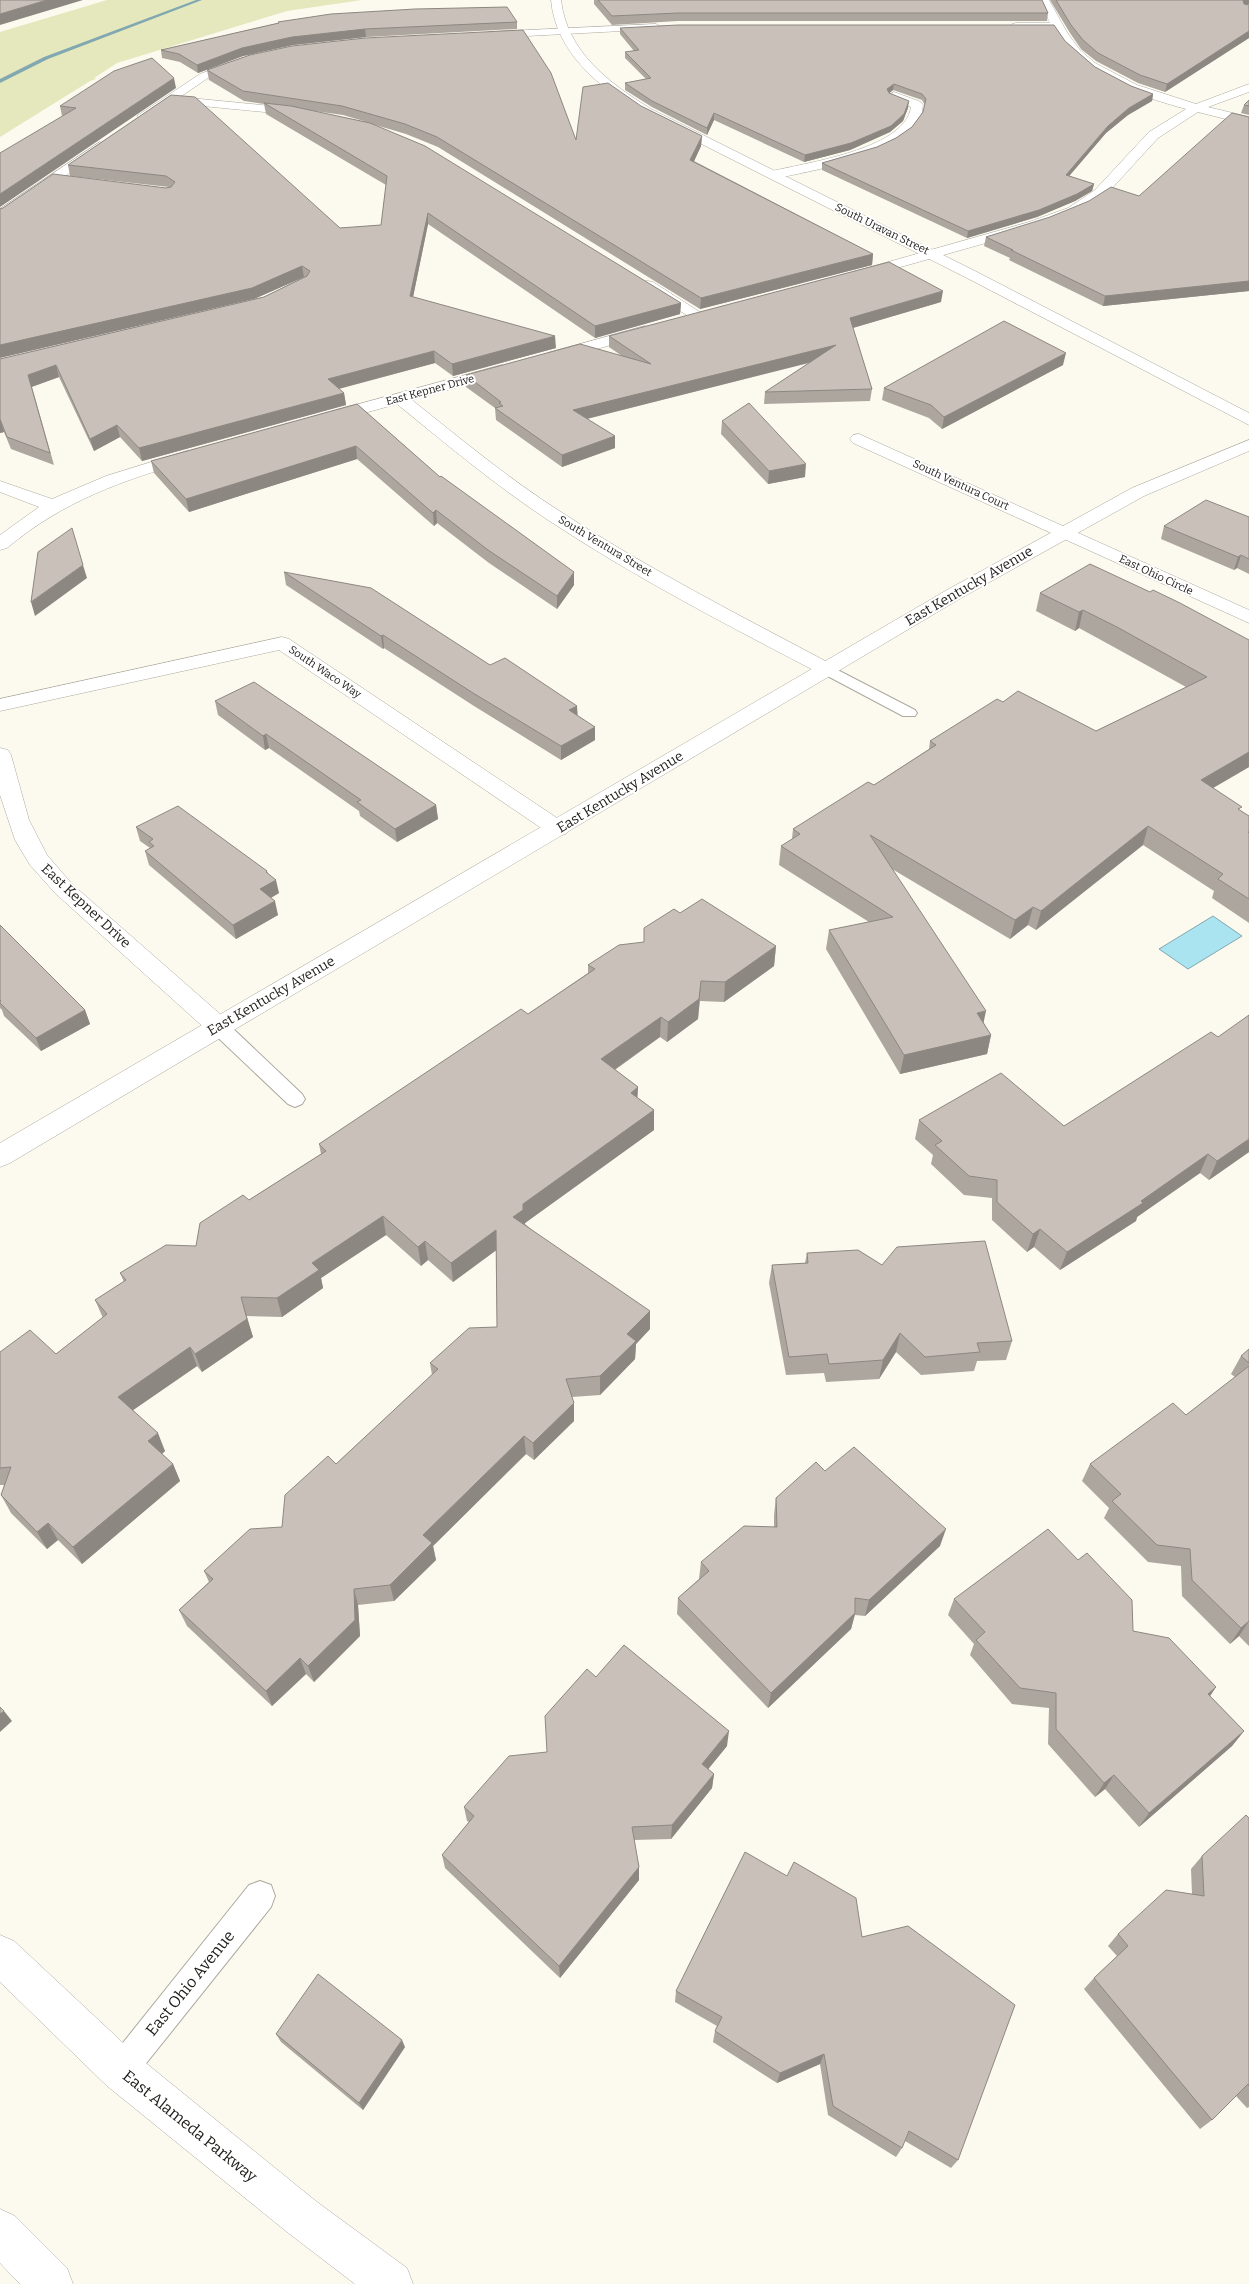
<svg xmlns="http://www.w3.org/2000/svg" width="1249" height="2284" font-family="Bitter,serif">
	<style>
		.green { fill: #e5e8bc }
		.water { fill: #abe4f1; stroke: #81a8b0 }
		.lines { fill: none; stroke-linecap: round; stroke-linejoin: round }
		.stream { fill: #81a8b0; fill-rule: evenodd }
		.service-casing { stroke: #aca99f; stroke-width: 2 }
		.minor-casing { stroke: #aca99f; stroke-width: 1 }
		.tertiary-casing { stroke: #aca99f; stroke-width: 1 }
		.primary-casing { stroke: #aca99f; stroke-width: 1 }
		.service { fill: #fff; fill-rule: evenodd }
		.minor { fill: #fff; fill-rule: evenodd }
		.tertiary { fill: #fff; fill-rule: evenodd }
		.primary { fill: #fff; fill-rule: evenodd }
		.wall { fill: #ada69f; fill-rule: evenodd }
		.shaded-wall { fill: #8d8782 }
		.building { fill: #c9c1b9; stroke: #8d8782 }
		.labels { text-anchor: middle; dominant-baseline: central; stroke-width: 4; stroke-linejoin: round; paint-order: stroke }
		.far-street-label { font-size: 11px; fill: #1e1c19; stroke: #fff }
		.street-label { font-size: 14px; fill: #1e1c19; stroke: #fff }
		.near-street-label { font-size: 16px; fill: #1e1c19; stroke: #fff }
	</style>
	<rect width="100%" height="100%" fill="#fcf9ee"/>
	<path class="green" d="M107,0H429H362L287,11L117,63L94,78L96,79L90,81L0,137V32Z"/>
	<path class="water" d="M1213,916L1242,936L1188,969L1159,949Z"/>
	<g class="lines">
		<path class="stream" d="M196,0H202L48,59L0,83V79L44,57Z"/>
		<g class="service-casing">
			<path id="service" d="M826,664L915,710L917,713L915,716H903L820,672L818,669L820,666Z
				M219,1020L226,1022L302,1094L305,1099L302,1104L295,1107L288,1104L212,1032L209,1027L212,1022Z
				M260,1881L271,1885L275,1896L271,1907L132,2081L121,2086L110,2081L105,2070L110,2059L249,1885Z"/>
		</g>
		<g class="minor-casing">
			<path id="minor" d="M1039,0H1049L1068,34L1080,50L1095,63L1137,85L1196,104L1249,84V92L1208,107L1249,117V125L1198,112L1158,138L1105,196L1078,213L1039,228L858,279L853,278L851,275L853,272L1029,222L1068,208L1095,190L1149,132L1186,109C1135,95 1082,77 1054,29L1012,28V24L1016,23H1050Z
				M656,24L661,27L660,29L489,38L483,35L489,32Z
				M243,58L249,61L247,63L208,78L180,97L302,109L306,110L308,113L306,116L171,103L147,119H139L137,116L200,74Z
				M894,92L921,102L923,105C922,110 922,115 920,120C902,156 810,171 773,179L766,175L768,172C804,163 905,150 911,107L890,99L888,96Z
				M100,142L106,146L104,149L5,218L0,219V209Z
				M648,281L653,282L706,316L703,319H693L643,288L641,285L643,282Z
				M645,326L650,328L653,331L650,334L554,361L548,359L546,356L548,353Z
				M502,365L508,367L510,370L508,373L412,400C461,439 509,479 561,512C648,569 741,616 833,665L836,669L833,673L826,675L819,673C727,625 634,577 548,520C495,485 446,444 397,404L325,424L319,423L317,419L319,415Z
				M859,434L1249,610V623L853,443L850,439L853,435Z
				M187,451L193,452L196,456L193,460C123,480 63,501 7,548L0,550V535L39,507L0,492V481L52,499L106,476Z
				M282,637L289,639L566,824L569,829L566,834L558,836L550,834L279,650L0,711V699Z
				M0,748L8,750L11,755L29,820L47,855L72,884L228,1021L232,1027L228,1033L219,1036L210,1033L56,894L30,865L15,840L0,795Z"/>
		</g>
		<g class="tertiary-casing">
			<path id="tertiary" d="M551,0H561C567,52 609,83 651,109L975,271L1249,413V425L965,277L642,114C600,87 556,54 551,0Z
				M1249,440V451L1144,496L961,598L10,1163L0,1167V1143L947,590L1132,488Z"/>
		</g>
		<g class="primary-casing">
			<path id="primary" d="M0,1935L14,1941L136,2055L317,2202L407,2268L413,2284H355L287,2232L106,2085L0,1982Z
				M0,2209L15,2216L67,2268L73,2284H20L0,2263Z"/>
		</g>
		<use href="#service" class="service"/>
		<use href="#minor" class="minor"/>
		<use href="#tertiary" class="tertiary"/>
		<use href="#primary" class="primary"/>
	</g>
	<path class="wall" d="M594,0H1042L1048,13L1047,21H678L612,25L594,4Z
		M1050,0H1249V4L1246,5H1249V38L1165,92L1138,83L1096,61L1081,49L1070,33Z
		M278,22H517V29L366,37L293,45L243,56L198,73L180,62L162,58L161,50L278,23Z
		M620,28L1065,41L1095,67L1131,86L1153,94L1152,101L1128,115L1106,133L1069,176L1094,184L1092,191L1075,201L1037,217L967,238L822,170V163L877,147L896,138L912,127L923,112L925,105L922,100L893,90L889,93L908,108L903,121L890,132L850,150L804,162L714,120L707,135L652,107L625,90V83L646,79L625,58V52L634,51L620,34Z
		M207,70L576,140L641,106L702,136L701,146L694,161L873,254L872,265L700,309L438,147L406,134L372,124L681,303L680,314L595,338L428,224L413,297L556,348L453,376L435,363L339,389L344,393L346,405L142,461L120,437L94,451L59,377L32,387L54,465L11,449L4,432L0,433V359L264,297L304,277L254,299L166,188L169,187L70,176L68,165L171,95L340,228L381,225L386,185L266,114L264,104L244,101L209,80ZM307,110L343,115L367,122Z
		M176,88L62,116L60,106Z
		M1249,100V115L1241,113L1244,105Z
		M1249,117V291L1103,306L1009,260L1010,258L984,246L986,237L1139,196Z
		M941,302L853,328L872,389L870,401L764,404L765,392L809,363L587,419L615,436V448L562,467L496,420L495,408L466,387V375L622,356L609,347V336Z
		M1063,365L942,429L929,418L882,400L884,388Z
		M357,404L440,477L574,585L557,609L489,563L437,523L434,526L357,459L189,512L154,473L151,461Z
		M722,421L805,477L768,484L721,434Z
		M1249,517V574L1237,568L1234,570L1161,539L1164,526Z
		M284,572L490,665L577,706V716L595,727V740L561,760L474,706L384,648L383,649L286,585Z
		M1040,593L1249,640V767L1213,788L1241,811L1249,816V923L1212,898L1214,891L1143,845L1036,930L1028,925L1010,939L892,869L991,1035L987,1054L900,1074L826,949L829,930L869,922L779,865L781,846L792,839L793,829L874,785L929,749L930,741L1003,702L1096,731L1186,687L1112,646L1079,628L1075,631L1036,611Z
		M215,701L436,805L438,819L397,842L360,816L359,811L269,748L265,750L218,715Z
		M136,827L268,873L279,893L271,898L278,915L236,939L149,865L145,851L150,848L140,841Z
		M680,913L776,946L774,966L724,1002L700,1001L698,1019L667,1042L660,1037L615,1070L638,1087L637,1097L654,1110V1130L525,1223V1224L650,1329L636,1344L635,1359L600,1395L572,1397L574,1421L534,1460L526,1454L433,1546L436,1560L394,1601L358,1605L360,1636L314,1682L306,1674L272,1706L187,1626L179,1610L209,1582L204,1571L282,1527L336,1464L432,1375L430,1363L497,1327L496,1250L453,1282L428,1260L421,1266L386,1235L321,1278L323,1288L282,1317L246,1316L253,1337L202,1372L197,1366L133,1410L165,1451L162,1454L173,1464L180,1481L82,1564L58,1540L47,1549L11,1513L1,1495L4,1485H0V1352L56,1354L103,1318L95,1300L124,1282L120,1273L196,1246L249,1200L321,1154L319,1144L528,1014L588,973V965L644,942Z
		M0,925L85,1010L90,1024L41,1051L4,1016L2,1010L0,1008Z
		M1218,1037L1249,1152L1209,1180L1200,1173L1137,1217L1136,1221L1060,1270L1034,1247L1027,1252L992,1220V1198L964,1195L931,1164L933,1155L915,1139L919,1120L1064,1126Z
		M807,1253L882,1265L1012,1341L1006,1360L977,1361L974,1371L921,1375L896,1352L879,1379L826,1382L824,1373L786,1375L769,1283L772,1265L805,1263Z
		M1249,1349V1646L1239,1636L1230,1644L1182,1596L1181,1566L1148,1562L1104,1518L1109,1508L1082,1481L1090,1464L1186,1415L1235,1377L1231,1374L1241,1356Z
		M825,1471L940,1546L865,1616L855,1615L851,1629L768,1708L677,1614L678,1598L699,1579L701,1562L774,1527V1515L776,1498Z
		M1078,1560L1133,1631L1216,1687L1210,1696L1244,1731L1232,1746L1139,1827L1105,1789L1095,1797L1048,1744L1049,1708L1012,1704L970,1655L974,1644L948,1615L954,1599Z
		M596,1677L727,1746L708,1769L714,1774L712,1788L671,1839L634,1840L639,1880L560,1978L445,1868L442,1855L469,1822L467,1821L464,1807L547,1752Z
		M1249,1818V2107L1247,2108L1236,2096L1212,2120L1200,2129L1084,1989L1094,1978L1117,1956L1108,1946L1118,1934L1192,1894L1191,1869L1202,1856Z
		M862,1937L958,2160L951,2168L905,2141L902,2148L896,2157L828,2115L820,2064L777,2083L713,2042L715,2031L717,2026L675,2002L676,1991Z
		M276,2034L405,2047L363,2110L281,2042Z"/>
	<path class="shaded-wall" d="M47,0H83L0,25V14Z
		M1243,0H1249V4L1241,6Z
		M365,29L366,37L293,45L243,56L198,73L197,65L242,48L292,37Z
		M1249,31V38L1165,92L1167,84Z
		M174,78L176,88L0,207V194Z
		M894,84L893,90L886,96L887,89Z
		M1153,94L1152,101L1128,115L1106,133L1064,182L1066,175L1108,126L1129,108Z
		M909,101L908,108L903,121L890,132L850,150L804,162L805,155Z
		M714,113V120L707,135V128Z
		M702,136L701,146L690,170V160Z
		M1094,184L1092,191L1075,201L1037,217L967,238L968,231Z
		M428,213V224L411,307L410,296Z
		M873,254L872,265L700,309L701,298Z
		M302,266L304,277L254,299L0,358V345Z
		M1249,281V291L1103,306L1105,296Z
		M943,291L941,302L849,329L850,318Z
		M681,303L680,314L595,338V326Z
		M555,336L556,348L453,376L452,364Z
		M836,345L835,356L574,422L573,410Z
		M434,351L435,363L330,391L328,379Z
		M1066,353L1063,365L942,429L944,417Z
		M56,365L59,377L31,387L28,375Z
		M344,393L346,405L142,461L139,448Z
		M0,419L4,432L0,433Z
		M117,425L120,437L94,451L90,439Z
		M615,436V448L562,467V455Z
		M356,446L357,459L189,512L186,499Z
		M806,464L805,477L768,484L769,471Z
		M436,510L437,523L434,526L433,513Z
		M1241,555L1237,568L1234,570L1238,557Z
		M83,565L87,578L35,616L31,602Z
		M574,572V585L557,609V596Z
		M1083,610L1079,628L1075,631L1079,612Z
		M383,635L384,648L383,649L381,636Z
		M577,706L578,719L569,710Z
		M595,727V740L561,760V746Z
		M266,734L269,748L265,750L263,736Z
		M1249,752V767L1194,799L1201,780Z
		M436,805L438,819L397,842L395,829Z
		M1148,826L1143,845L1036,930L1041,911Z
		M267,871L270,883L276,880L279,893L263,902L260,889L266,872Z
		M275,901L278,915L236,939L233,925Z
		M1033,907L1028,925L1010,939L1015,920Z
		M776,946L774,966L724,1002L725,982Z
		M701,981L698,1019L667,1042L668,1022Z
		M85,1010L90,1024L41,1051L36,1038Z
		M986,1011L982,1030L977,1013Z
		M661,1017L660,1037L601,1079V1059Z
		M991,1035L987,1054L900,1074L904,1055Z
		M638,1087L637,1107L631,1093Z
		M654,1110V1130L525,1223V1229L513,1217L523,1204Z
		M1249,1139V1152L1209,1180L1217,1161Z
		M1208,1154L1200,1173L1137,1217L1136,1221L1060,1270L1067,1252Z
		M383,1216L386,1235L321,1278L323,1288L282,1317L277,1298L312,1263Z
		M1040,1229L1034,1247L1027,1252L1033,1234Z
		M496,1230L498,1249L453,1282L451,1263Z
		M425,1241L428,1260L421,1266L418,1247Z
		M241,1297L253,1337L202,1372L195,1354Z
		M650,1311V1329L636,1344L635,1359L600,1395V1376L627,1334Z
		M900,1333L896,1352L879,1379L883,1360Z
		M190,1347L197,1366L126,1415L118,1397Z
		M574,1403V1421L534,1460L533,1443Z
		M158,1433L165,1451L156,1459L148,1441Z
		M524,1436L526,1454L433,1546L436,1560L394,1601L390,1585L423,1535Z
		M173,1464L180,1481L82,1564L73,1547Z
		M48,1523L58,1540L47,1549L37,1532Z
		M946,1529L940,1546L865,1616L869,1600Z
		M354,1589L358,1605L360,1636L314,1682L308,1666Z
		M855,1613L851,1629L768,1708L771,1693Z
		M1249,1621L1239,1636L1230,1644L1241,1628Z
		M300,1658L306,1674L272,1706L266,1691Z
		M1216,1687L1206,1702L1208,1694Z
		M4,1711L12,1721L0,1732V1714Z
		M729,1731L727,1746L701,1778L702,1764Z
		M1244,1731L1232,1746L1139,1827L1149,1813Z
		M714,1774L712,1788L671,1839L672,1825Z
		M1114,1775L1105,1789L1095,1797L1104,1783Z
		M639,1867V1880L560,1978L559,1966Z
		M402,2040L405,2047L363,2110L359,2103Z
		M824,2054L820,2064L777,2083L780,2073Z"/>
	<path class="building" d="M0,0H47L0,14Z
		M598,0H1042L1048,13H678L612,16Z
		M1056,0H1243L1244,4L1249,5V31L1167,84L1140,75L1098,53L1083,40L1071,25Z
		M507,7L517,22L365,29L292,37L242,48L197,65L179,54L161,50L279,23L278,22L331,14L415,9Z
		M678,25H1054L1065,41L1095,67L1131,86L1153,94L1129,108L1108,126L1066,175L1094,184L1077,194L1039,210L968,231L822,163L877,147L896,138L912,127L923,112L926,99L922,94L894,84L887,89L889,93L909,101L904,114L891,126L851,143L805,155L714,113L707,128L652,101L625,83L651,78L625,52L639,50L620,28Z
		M523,30L551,73L576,140L583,87L608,83L641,106L702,136L690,160L873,254L701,298L437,137L405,124L342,106L243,91L207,70L250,55L292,46L365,38Z
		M152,58L174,78L0,194V153L76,108L60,106L114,71Z
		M171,95L195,97L340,228L381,225L387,176L264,103L291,106L370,123L425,146L681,303L595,326L428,213L410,296L555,336L452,364L434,351L328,379L344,393L139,448L117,425L90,439L56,365L28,375L50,453L7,437L0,419V359L264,297L307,276L310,271L302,266L252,288L0,345V209L3,208L53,174L166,188L171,187L175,182L166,176L68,165Z
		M1249,100V106L1244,105Z
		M1232,113L1249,117V281L1105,296L1011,250H1013L986,237L1050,217L1089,201L1111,187L1139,196Z
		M889,262L943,291L850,318L872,389L765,392L836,345L573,410L615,436L562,455L495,408L503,406L499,403L501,402L466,375L580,344L651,364L609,336Z
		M1004,321L1066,353L944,417L931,405L884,388Z
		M749,403L806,464L769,471L722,421Z
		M357,404L440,477L441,476L574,572L557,596L488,550L436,510L433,513L356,446L186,499L151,461Z
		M1206,500L1249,517V559L1241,555L1238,557L1164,526Z
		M72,528L83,565L31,602L38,552Z
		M1090,564L1150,592L1153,590L1180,603L1249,640V752L1201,780L1242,807L1238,809L1249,816V832H1248L1249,833V899L1218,879L1223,874L1148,826L1041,911L1033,907L1015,920L870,835L986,1011L977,1013L991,1035L904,1055L829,930L893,917L781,846L800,834L793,829L868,782L874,785L936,745L930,741L997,699L1003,702L1018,691L1096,731L1207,677L1117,627L1083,610L1079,612L1040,593Z
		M284,572L371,588L490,665L505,658L577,706L569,710L595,727L561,746L473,693L383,635L381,636Z
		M254,682L436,805L395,829L357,802L361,800L266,734L263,736L215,701Z
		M178,806L267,871L266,872L276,880L260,889L275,901L233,925L145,851L154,846L149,842L153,839L136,827Z
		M702,899L776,946L725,982L701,981L699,999L668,1022L661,1017L601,1059L638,1087L631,1093L654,1110L523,1204V1210L513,1217L650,1311L627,1334L636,1341L600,1376L566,1379L574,1403L533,1443L524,1436L423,1535L432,1543L390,1585L354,1589L355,1620L308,1666L300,1658L266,1691L179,1610L213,1579L204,1571L250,1529L282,1527L285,1495L328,1456L336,1464L438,1369L430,1363L469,1328L497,1327L496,1230L451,1263L425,1241L418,1247L383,1216L312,1263L319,1270L277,1298L241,1297L247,1319L195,1354L190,1347L118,1397L158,1433L148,1441L173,1464L73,1547L48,1523L37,1532L1,1495L11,1467L0,1468V1352L30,1330L56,1354L107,1314L95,1300L126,1280L120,1273L166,1245L196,1246L200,1223L243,1195L249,1200L326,1151L319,1144L521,1009L528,1014L595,969L588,965L619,945L644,942V928L674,909L680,913Z
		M0,925L85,1010L36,1038L0,1003V1001H1L0,1000Z
		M1249,1015V1139L1217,1161L1208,1154L1141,1201L1143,1203L1067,1252L1040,1229L1033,1234L997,1202V1180L969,1176L935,1145L942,1141L919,1120L1001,1073L1064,1126L1211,1032L1218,1037Z
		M985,1241L1012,1341L977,1343L980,1352L925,1357L900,1333L883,1360L829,1364L827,1354L789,1357L772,1265L808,1263L807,1253L858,1250L882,1265L897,1247Z
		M1249,1349V1363L1241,1356Z
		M1249,1366V1621L1241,1628L1192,1580L1190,1549L1157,1545L1112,1501L1121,1494L1090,1464L1173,1403L1186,1415Z
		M854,1447L946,1529L869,1600L855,1598V1613L771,1693L678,1598L709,1571L701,1562L744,1526L777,1527L776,1498L816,1462L825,1471Z
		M1048,1529L1078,1560L1087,1553L1132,1600L1133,1631L1169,1638L1216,1687L1208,1694L1244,1731L1149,1813L1114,1775L1104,1783L1056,1729V1693L1020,1688L976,1640L985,1632L954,1599Z
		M624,1645L729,1731L702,1764L714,1774L672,1825L632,1827L639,1867L559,1966L442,1855L474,1816L464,1807L509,1756L547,1752L545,1716L587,1669L596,1677Z
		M0,1707L4,1711L0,1714Z
		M1246,1815L1249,1818V2086L1248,2084L1212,2120L1094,1978L1128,1946L1118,1934L1166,1890L1204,1896L1202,1856Z
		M745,1852L787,1876L794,1862L856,1898L862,1937L908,1926L1015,2005L958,2160L909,2131L902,2148L833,2106L824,2054L780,2073L715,2031L722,2017L676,1991Z
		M318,1974L402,2040L359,2103L276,2034Z"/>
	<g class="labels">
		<g class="far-street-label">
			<text transform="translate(882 229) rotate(26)">South Uravan Street</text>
			<text transform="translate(430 390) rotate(-15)">East Kepner Drive</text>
			<text transform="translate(961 485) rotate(25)">South Ventura Court</text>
			<text transform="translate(605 546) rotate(31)">South Ventura Street</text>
			<text transform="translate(1156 575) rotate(25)">East Ohio Circle</text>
			<text transform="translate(325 672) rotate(34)">South Waco Way</text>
		</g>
		<g class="street-label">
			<text transform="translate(969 586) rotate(-30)">East Kentucky Avenue</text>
			<text transform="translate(620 792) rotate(-31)">East Kentucky Avenue</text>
			<text transform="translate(86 906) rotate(43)">East Kepner Drive</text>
			<text transform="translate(271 996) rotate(-30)">East Kentucky Avenue</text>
		</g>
		<g class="near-street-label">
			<text transform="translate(190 1983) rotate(-51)">East Ohio Avenue</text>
			<text transform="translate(190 2126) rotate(39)">East Alameda Parkway</text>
		</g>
	</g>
</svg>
